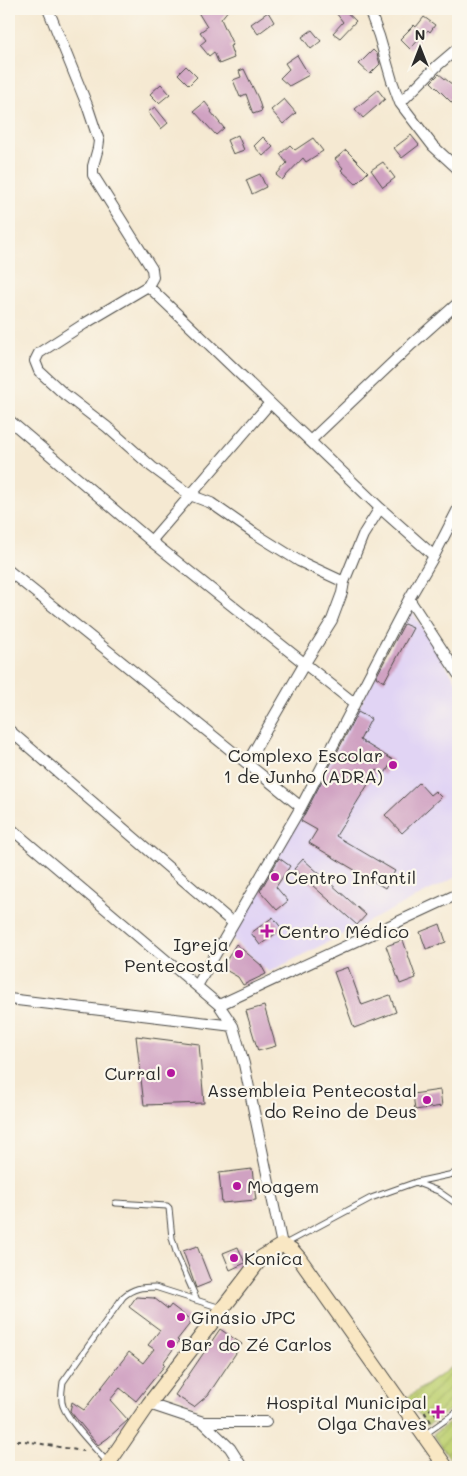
<svg xmlns="http://www.w3.org/2000/svg" width="467" height="1476" font-family="Mali,sans-serif">
	<style>
		.built { fill: #e1d4f4 }
		.garden { fill: url(#garden-furrows); stroke: #767e50 }
		.building { fill: #d0a2c2 }
		.lines { fill: none; stroke-linecap: round; stroke-linejoin: round }
		.service-casing { stroke: #494844; stroke-width: 7 }
		.minor-casing { stroke: #494844; stroke-width: 12 }
		.secondary-casing { stroke: #494844; stroke-width: 16 }
		.path { stroke: #494844; stroke-width: 2; stroke-dasharray: 4 4; stroke-linecap: butt }
		.service { stroke: #fff; stroke-width: 5 }
		.minor { stroke: #fff; stroke-width: 10 }
		.secondary { stroke: #f9e7c3; stroke-width: 14 }
		.poi-dot { fill: #b5179e; stroke: #fbf7ec; stroke-width: 2 }
		.labels { text-anchor: middle; dominant-baseline: central; stroke-width: 4.5; stroke-linejoin: round; paint-order: stroke }
		.poi-label { font-size: 18px; fill: #2b2b2b; stroke: #fbf7ec; text-anchor: start }
	</style>
	<defs>
		<pattern id="garden-furrows" width="10" height="10" patternUnits="userSpaceOnUse" patternTransform="scale(1.25)"><rect width="10" height="10" fill="#c0d275"/><path d="M-1 1l2-2M0 10L10 0M9 11l2-2" fill="none" stroke="#a5b465"/></pattern>
	</defs>
	<rect width="100%" height="100%" fill="#fbf7ec"/>
	<filter id="ink" filterUnits="userSpaceOnUse"><feTurbulence type="fractalNoise" baseFrequency=".02" numOctaves="2"/><feDisplacementMap in="SourceGraphic" scale="10" xChannelSelector="R" yChannelSelector="G"/><feConvolveMatrix kernelMatrix="1 2 1 2 8 2 1 2 1" color-interpolation-filters="sRGB"/></filter>
	<filter id="wash" filterUnits="userSpaceOnUse"><feTurbulence type="fractalNoise" baseFrequency=".0096" numOctaves="4" result="noise"/><feDisplacementMap in="SourceGraphic" scale="20" xChannelSelector="R" yChannelSelector="G"/><feGaussianBlur stdDeviation="1.12" result="paint"/><feColorMatrix in="noise" values="0 0 0 0 0 0 0 0 0 0 0 0 0 0 0 0 0 1.4 0 .05"/><feComposite in="paint" operator="in"/></filter>
	<g filter="url(#wash)">
		<rect width="100%" height="100%" fill="#f5e9d2"/>
		<path class="built" d="M411,610L458,684V876L269,972L231,938L298,820Z"/>
		<path class="garden" d="M458,1363V1383L453,1387L458,1395V1404L427,1426L407,1398Z
			M454,1420H458V1427L455,1433L458,1438V1467H456L433,1434Z"/>
		<g id="blocks">
			<path class="building" d="M196,9H229L221,19L233,45L230,46L234,58L219,64L214,52L209,56L200,45L206,40L200,32L207,27Z
				M333,9H343L356,21L340,38L333,33L343,22Z
				M268,12L274,22L258,34L251,24Z
				M424,17L435,25L430,32L428,30L410,49L400,39L414,25L416,27Z
				M312,30L321,41L311,49L302,37Z
				M373,50L377,54L380,64L370,74L359,64Z
				M297,55L309,75L289,86L280,78L289,69L285,63Z
				M186,66L197,77L189,85L178,74Z
				M244,69L258,98L262,111L253,114L246,94L240,97L233,80L241,77L239,71Z
				M439,74L458,89V109L431,82Z
				M161,84L170,94L159,103L150,94Z
				M378,90L385,99L363,118L355,109Z
				M284,99L296,113L283,124L271,110Z
				M205,102L212,111L211,112L224,128L216,135L194,111Z
				M155,107L168,123L161,129L148,112Z
				M238,135L244,150L233,154L227,140Z
				M411,135L419,145L402,158L394,148Z
				M263,137L273,147L263,156L254,146Z
				M313,138L323,151L306,162L303,158L282,180L276,175L287,163L280,154L290,145L295,150Z
				M346,150L368,172L356,184L341,170L343,168L335,159Z
				M383,162L395,178L383,187L371,170Z
				M260,174L266,187L252,194L246,180Z
				M404,624L413,628L384,682L376,677Z
				M358,712L371,719L360,740L393,760L384,775L377,770L336,836L395,871L385,888L309,843L317,830L301,821Z
				M419,783L430,795L435,791L441,797L402,833L385,815Z
				M279,858L290,866L276,887L288,901L277,910L260,891Z
				M303,859L366,915L357,925L294,869Z
				M273,917L282,929L260,945L251,933Z
				M440,924L446,942L426,949L420,932Z
				M403,940L416,978L400,984L386,946Z
				M236,944L261,965L266,974L243,985L238,977L222,968Z
				M348,967L362,1005L390,995L396,1012L354,1028L334,972Z
				M264,1006L276,1046L258,1051L246,1011Z
				M136,1036L199,1044L204,1103L144,1105Z
				M440,1090L442,1106L415,1110L413,1094Z
				M252,1169L256,1200L222,1203L219,1173Z
				M197,1246L211,1282L196,1288L183,1251Z
				M238,1247L245,1263L230,1270L223,1253Z
				M136,1297L154,1298L168,1309L171,1305L192,1321L177,1340L179,1341L163,1363L165,1365L136,1401L120,1388L110,1400L128,1420L108,1438L98,1445L70,1411L72,1402L84,1410L129,1352L143,1363L154,1349L148,1345L160,1330L129,1307Z
				M220,1329L242,1344L208,1395L194,1407L175,1395Z"/>
		</g>
	</g>
	<g filter="url(#ink)">
		<use href="#blocks" fill-opacity="0" stroke="#494844" stroke-width="1"/>
		<g class="lines">
			<g class="service-casing">
				<path id="service" d="M417,1183L438,1191L458,1205
					M116,1203L167,1206L169,1208L172,1238L177,1255L197,1300
					M285,1244L371,1198L416,1182L458,1173
					M424,1435L458,1411
					M108,1463C97,1450 68,1421 63,1406C60,1399 62,1390 63,1382L123,1297C133,1288 142,1287 155,1287L221,1308"/>
			</g>
			<g class="minor-casing">
				<path id="minor" d="M48,9L87,105L99,141L98,148L93,166V175L152,269L153,277L148,286L380,508L434,556
					M369,9L379,36L392,81L400,103L433,146L458,169
					M400,103L438,65L458,48
					M148,286L84,324L39,353L35,361L39,371L63,393L107,427L152,467L190,495L211,503L254,533L299,561L344,582
					M9,420L151,541L354,703
					M310,441L412,344L458,303
					M151,541L270,403
					M9,571L301,807
					M409,599L458,674
					M9,730L233,923
					M247,763L305,663L332,620L342,593L344,582L363,535L380,508
					M9,827L219,1005L233,1026L244,1064L282,1245
					M197,986L301,807L409,599L434,556L458,509
					M9,999L233,1026
					M219,1005L458,894
					M149,1404L203,1422H266
					M203,1422L230,1448L242,1467
					M432,1467L442,1462"/>
			</g>
			<g class="secondary-casing">
				<path id="secondary" d="M106,1467L149,1404L243,1282L262,1257L282,1245L292,1250L299,1258L446,1467"/>
			</g>
			<path class="path" d="M458,1383L453,1387L458,1395
				M431,1422L425,1413L432,1408L437,1416
				M9,1441H25L88,1452"/>
			<use href="#service" class="service"/>
			<use href="#minor" class="minor"/>
			<use href="#secondary" class="secondary"/>
		</g>
	</g>
	<g class="poi-dot">
		<circle cx="393" cy="765" r="5"/>
		<circle cx="275" cy="877" r="5"/>
		<path d="M264.5 923.5h5v5h5v5h-5v5h-5v-5h-5v-5h5z"/>
		<circle cx="239" cy="954" r="5"/>
		<circle cx="171" cy="1073" r="5"/>
		<circle cx="427" cy="1100" r="5"/>
		<circle cx="237" cy="1186" r="5"/>
		<circle cx="234" cy="1258" r="5"/>
		<circle cx="181" cy="1317" r="5"/>
		<circle cx="171" cy="1344" r="5"/>
		<path d="M435.5 1404.5h5v5h5v5h-5v5h-5v-5h-5v-5h5z"/>
	</g>
	<g class="labels">
		<g class="poi-label">
			<text x="383" y="755" text-anchor="end">Complexo Escolar<tspan x="383" dy="21">1 de Junho (ADRA)</tspan></text>
			<text x="285" y="877">Centro Infantil</text>
			<text x="278" y="931">Centro Médico</text>
			<text x="229" y="944" text-anchor="end">Igreja<tspan x="229" dy="21">Pentecostal</tspan></text>
			<text x="161" y="1073" text-anchor="end">Curral</text>
			<text x="417" y="1090" text-anchor="end">Assembleia Pentecostal<tspan x="417" dy="21">do Reino de Deus</tspan></text>
			<text x="247" y="1186">Moagem</text>
			<text x="244" y="1258">Konica</text>
			<text x="191" y="1317">Ginásio JPC</text>
			<text x="181" y="1344">Bar do Zé Carlos</text>
			<text x="427" y="1402" text-anchor="end">Hospital Municipal<tspan x="427" dy="21">Olga Chaves</tspan></text>
		</g>
	</g>
	<rect width="467" height="1476" fill="none" stroke="#fbf7ec" stroke-width="30"/>
	<g transform="translate(420 48)" stroke="#fbf7ec" stroke-width="4" paint-order="stroke">
	<path d="M0-4L9 19L0 12L-9 19Z" fill="#2b2b2b"/>
	<text y="-8" font-size="14" font-weight="bold" text-anchor="middle" fill="#2b2b2b">N</text>
	</g>
</svg>
